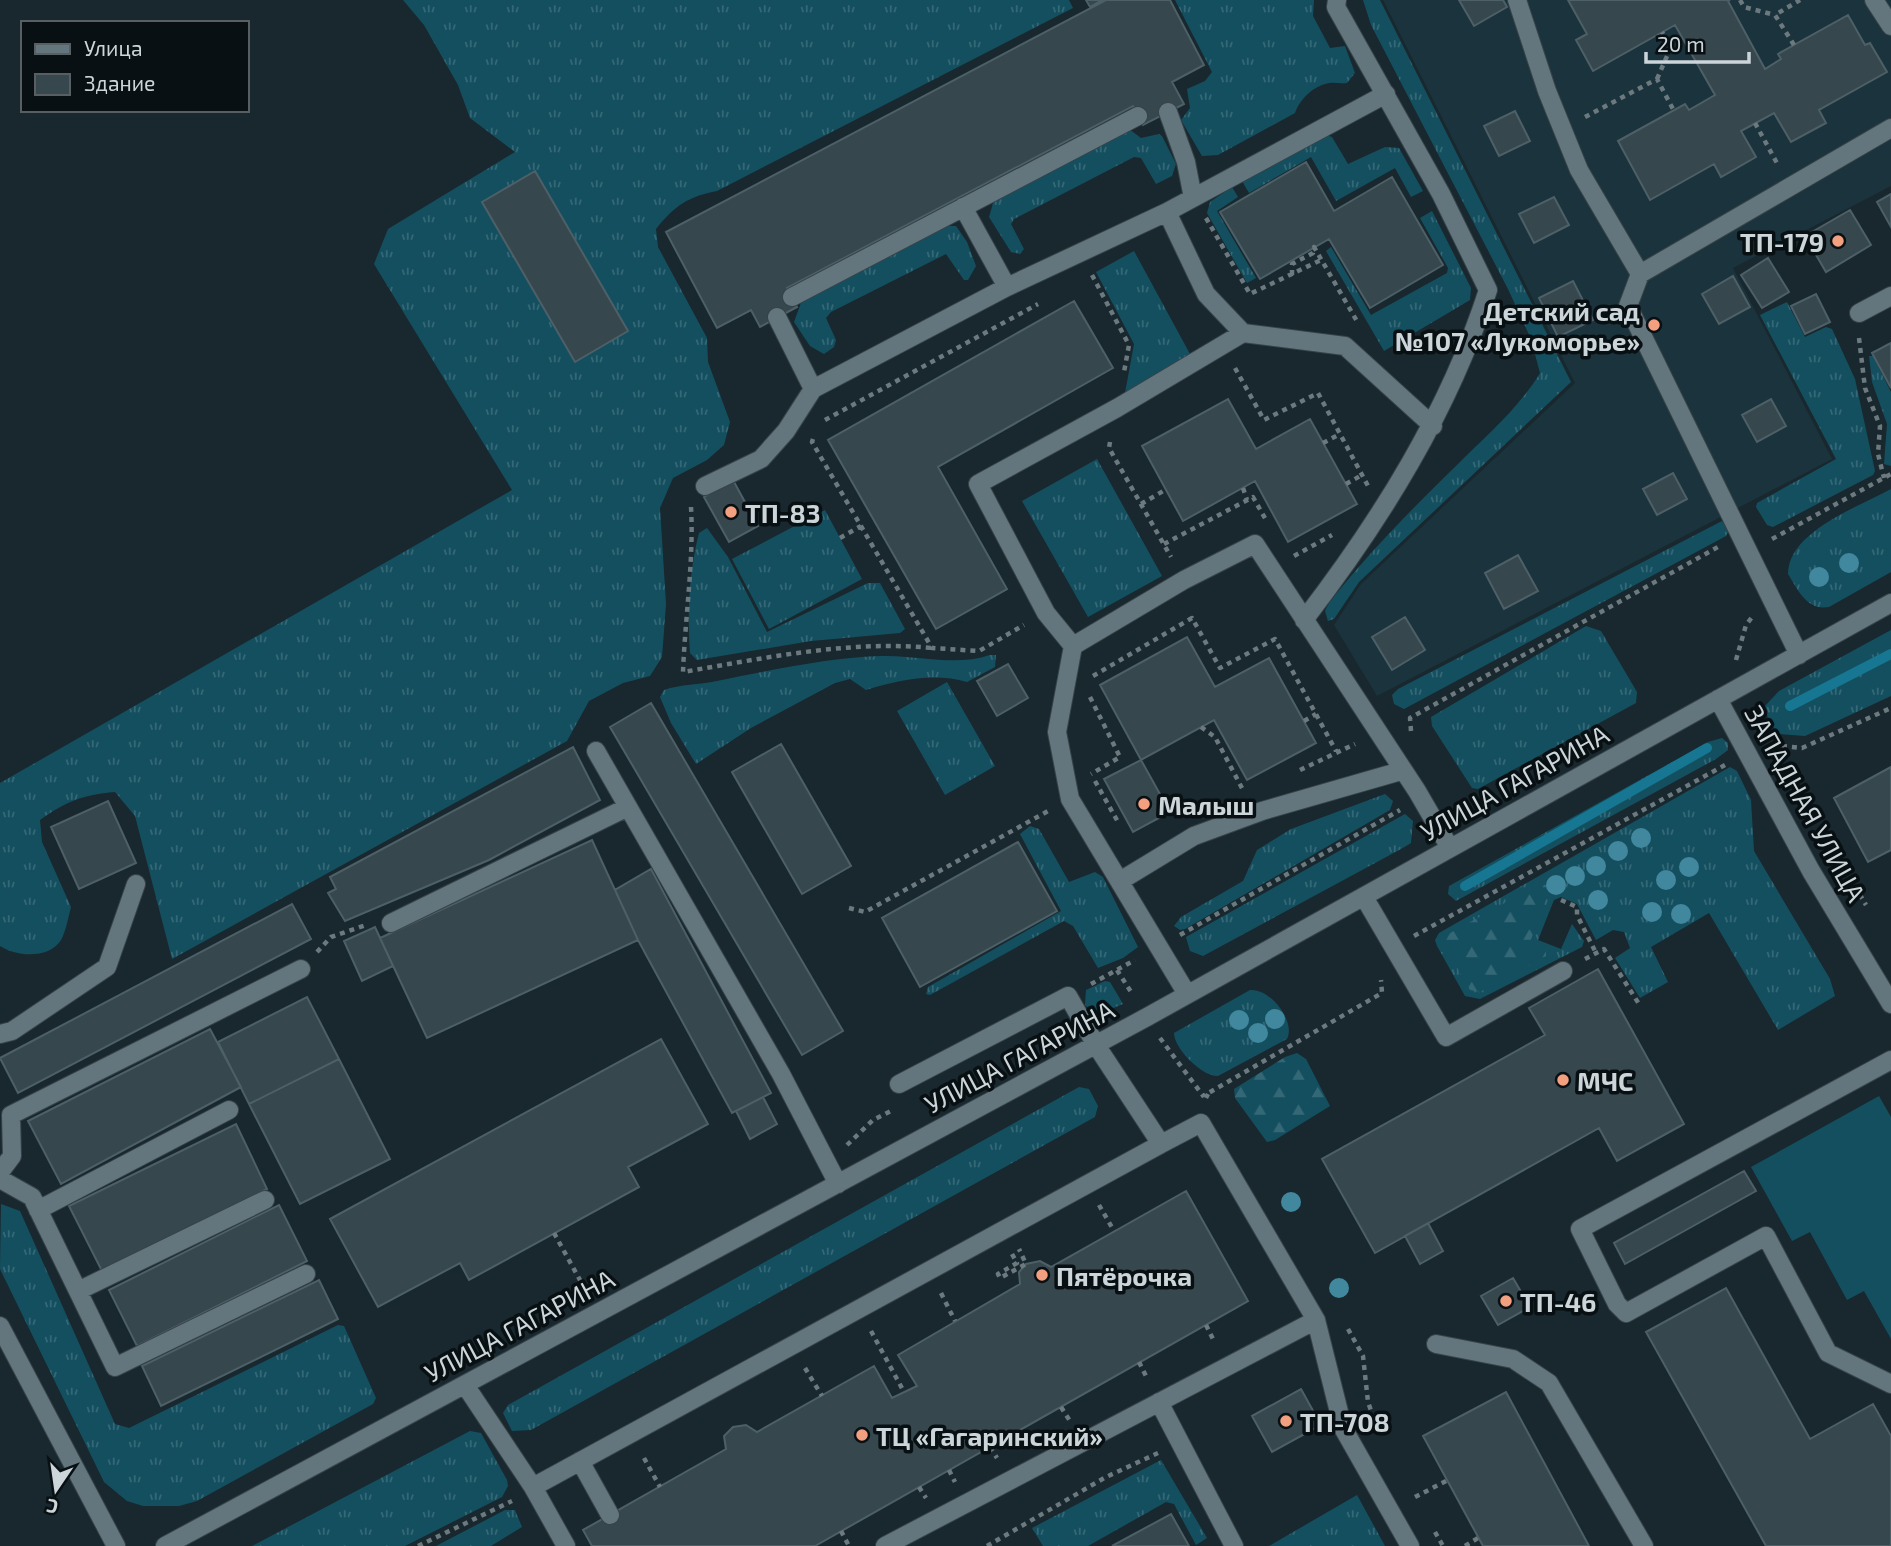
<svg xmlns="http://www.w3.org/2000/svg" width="1891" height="1546" font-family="'Exo 2',sans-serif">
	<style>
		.built { fill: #1b333c }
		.grass { fill: url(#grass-tufts) }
		.forest { fill: url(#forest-firs) }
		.pitch { fill: #144f60 }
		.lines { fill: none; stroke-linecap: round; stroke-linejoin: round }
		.stream { stroke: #177691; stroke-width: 10 }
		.building { fill: #36474d; stroke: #4e6067; stroke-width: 2 }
		.minor-casing { stroke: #374449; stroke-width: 20 }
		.path { stroke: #6c797e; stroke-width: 4.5; stroke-dasharray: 5 5; stroke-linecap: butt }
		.minor { stroke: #64767d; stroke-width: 18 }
		.tree { fill: #41879e }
		.poi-dot { fill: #f2a080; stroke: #091013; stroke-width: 2.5 }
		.labels { text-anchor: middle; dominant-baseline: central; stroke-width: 7; stroke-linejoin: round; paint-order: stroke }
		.poi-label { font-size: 26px; font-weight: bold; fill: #ccd6da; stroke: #091013; text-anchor: start }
		.street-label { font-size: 26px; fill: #ccd6da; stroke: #091013 }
	</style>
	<defs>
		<pattern id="grass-tufts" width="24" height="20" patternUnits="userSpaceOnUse" patternTransform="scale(1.75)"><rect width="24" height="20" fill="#144f60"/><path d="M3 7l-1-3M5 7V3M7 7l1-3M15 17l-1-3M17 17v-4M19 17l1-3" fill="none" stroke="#356876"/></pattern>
		<pattern id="forest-firs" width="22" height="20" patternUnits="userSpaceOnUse" patternTransform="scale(1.75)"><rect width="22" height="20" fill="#144f60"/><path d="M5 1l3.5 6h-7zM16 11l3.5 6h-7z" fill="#356876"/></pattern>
	</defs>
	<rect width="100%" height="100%" fill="#18282e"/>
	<path class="built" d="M1383,0H1891V186L1733,268L1832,459L1377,696L1334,625L1361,584L1575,383Z"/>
	<path class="grass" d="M403,0H1069L1073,8L717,191C689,196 674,206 656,229L658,247L707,338L708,362L730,422L724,445L707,460L673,478L660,508L666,604L662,657L650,676L623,683L589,701L567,741L172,959L135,816L115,792C82,795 67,801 40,820L42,842L71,907C68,918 66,931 61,940C49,959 17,957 0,946V783L512,490L374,264L388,229L515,152L470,118L458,85L424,25Z
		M1175,0H1314L1313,16L1330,48L1345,46L1355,73L1347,83C1341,84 1335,82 1329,83C1313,86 1300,99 1295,113L1218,155L1202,156L1181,120L1190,108L1187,89L1205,81L1212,72Z
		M1363,0H1380L1571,382L1359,582L1334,619L1328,621L1325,611L1329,603C1369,552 1411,510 1457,465C1486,436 1519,408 1540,373L1531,339L1508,289L1371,25Z
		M1129,129L1141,138L1159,134L1162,136L1176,164L1172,176L1156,184L1141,158L1134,157L1014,219L1011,224L1024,249L1020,254L1011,252L989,217L994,200Z
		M1326,135L1332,137L1348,164L1385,147L1399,148L1423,191L1411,197L1395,168L1336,201L1311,157L1249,193L1242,181Z
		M1232,187L1238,197L1217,211L1256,278L1247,283L1207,213L1210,202Z
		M1432,211L1471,288L1470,300L1384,351L1326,251L1331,247L1371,315L1447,273L1448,268L1420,218Z
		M944,226H956L967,242L976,266L968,280H964L946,254L831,312L826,318L836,340L834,347L824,354L810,346L794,322L802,300Z
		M1134,251L1190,354L1125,393L1134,344L1096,272Z
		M1787,302L1805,337L1826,327L1832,329L1855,379L1875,471L1873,475L1773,527L1767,525L1756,507L1757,503L1836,459L1760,315Z
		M1869,356H1873L1891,392V466L1884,464L1887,424L1872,382Z
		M1097,459L1162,576L1088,617L1022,501Z
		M1891,489V572L1829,607C1807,611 1798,590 1788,574C1788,532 1858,507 1891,489Z
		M825,510L862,579L769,629L732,559Z
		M1722,521L1729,530L1726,536L1404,709L1394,704L1392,695L1398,689Z
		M707,528L728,557L767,632L868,583H880L905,629L900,633L811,641L697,660L690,653C687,613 689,572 699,533Z
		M1586,626L1601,631L1637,692L1636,703L1478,789L1472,788L1432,726L1431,717Z
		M1891,630V696L1805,736L1779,734L1770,723L1764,707L1779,691Z
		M990,655H996L995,667L967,682C935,672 897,680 866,690L850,679L835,683L751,728L696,764L671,723L660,697L664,690C681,684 699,685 717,681C767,671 831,657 882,656C918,655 956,667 990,655Z
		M947,682L995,766L945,795L897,711Z
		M1722,738L1728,743V750L1716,759L1456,901L1448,894L1449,886L1708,742Z
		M1730,767L1737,771L1751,800L1754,851L1830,979L1835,996L1778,1030L1709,913L1651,947L1668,982L1640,998L1615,958L1630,948L1624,932L1613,930L1596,940L1577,904L1561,897L1554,900L1538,940L1561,949L1572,924L1584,941L1582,947L1480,999L1465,996L1437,946L1435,940L1439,933Z
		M1385,794L1393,801L1390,810L1185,929L1180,930L1174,926L1181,917L1243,881L1257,850L1291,829Z
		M1405,814L1413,821L1411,843L1401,849L1203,956L1190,951L1186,937Z
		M1030,826L1039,829L1069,882L1095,872L1103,877L1138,947L1123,958L1098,968L1073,926L1064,921L930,995L926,994L928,987L1061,911L1020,834Z
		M1105,981L1110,982L1123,1004L1097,1015L1085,1005L1086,990Z
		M1250,990C1270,988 1296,1021 1287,1039L1218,1076C1203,1077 1174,1049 1174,1033Z
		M1079,1087L1089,1089L1098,1106L1095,1117L531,1430L512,1431L503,1413L508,1405Z
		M1,1204L20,1211L115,1424L129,1428L338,1325L344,1326L376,1398L373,1404L197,1501L179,1506H143L127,1501L104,1482L0,1269Z
		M470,1431L481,1433L507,1480L508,1486L502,1497L405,1546H252Z
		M1161,1460L1207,1538L1196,1545L1174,1504L1166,1502L1088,1546H1043L1032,1528Z
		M1357,1495L1385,1546H1269Z
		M505,1510H515L522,1527L491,1546H436Z"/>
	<path class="forest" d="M1541,883L1547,886V896L1530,942L1546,951V956L1480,992L1470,990L1444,945L1443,937Z
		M1297,1053L1306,1059L1330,1106L1275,1140L1267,1142L1235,1098L1234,1089L1285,1057Z"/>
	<path class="pitch" d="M1879,1096L1891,1117V1339L1864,1291L1847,1300L1810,1232L1792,1241L1751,1167Z"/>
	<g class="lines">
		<path class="stream" d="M1790,706L1891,654
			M1465,886L1707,748"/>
	</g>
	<path class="building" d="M1086,0H1102L1090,7Z
		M1106,0H1170L1204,65L1172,82L1184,104L1143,125L1133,106L787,288L797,307L760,327L751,310L717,328L666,232Z
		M1459,0H1503L1507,7L1474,26Z
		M1568,0H1730L1728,1L1765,69L1781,59L1778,54L1848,15L1865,45L1870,43L1887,72L1819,110L1826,123L1791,142L1774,113L1741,131L1756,157L1721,177L1714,164L1650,200L1618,141L1685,104L1689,110L1715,95L1675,25L1593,71L1576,40L1587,34Z
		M1515,111L1530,141L1499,156L1484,126Z
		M1306,162L1334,211L1392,177L1443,265L1370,308L1329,239L1260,279L1220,212Z
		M535,171L628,331L575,362L482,202Z
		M1891,194V227L1877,202Z
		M1554,197L1569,225L1534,243L1519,214Z
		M1850,210L1871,245L1826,272L1805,236Z
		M1768,258L1789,292L1762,308L1741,275Z
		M1733,276L1750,307L1719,324L1702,294Z
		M1573,281L1593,320L1558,337L1539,298Z
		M1816,294L1830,322L1805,334L1791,306Z
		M1074,301L1113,368L938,467L1007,589L936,629L828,440Z
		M1891,343V388L1872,353Z
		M1228,399L1256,449L1310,419L1357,504L1288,542L1255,481L1183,521L1142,446Z
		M1771,399L1786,426L1757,442L1742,415Z
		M1673,473L1687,499L1657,515L1643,489Z
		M733,480L758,526L729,542L704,497Z
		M1518,555L1538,591L1504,609L1485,573Z
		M1405,617L1425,650L1392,670L1372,637Z
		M1187,637L1215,687L1269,658L1316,743L1247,780L1214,720L1141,760L1100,685Z
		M1008,664L1028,698L997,716L977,681Z
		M651,703L843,1031L802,1055L610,727Z
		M781,744L851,866L802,894L732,772Z
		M573,747L600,800L489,860L345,921L328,893L336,889L330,877Z
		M1141,760L1170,812L1133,832L1104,779Z
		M1891,767V850L1868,862L1834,798Z
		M108,801L136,863L79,889L51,827Z
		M592,840L638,940L427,1038L380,938Z
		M1018,842L1057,911L920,987L882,918Z
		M651,869L771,1093L732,1113L638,940L615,890Z
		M292,904L311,939L18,1093L0,1058Z
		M375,927L393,966L362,981L344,941Z
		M1598,969L1684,1124L1617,1161L1599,1128L1375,1253L1322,1159L1545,1035L1529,1008Z
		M307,997L339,1059L249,1104L218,1042Z
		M210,1029L241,1087L61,1184L28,1121Z
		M661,1039L708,1124L628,1167L639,1187L469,1280L460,1263L378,1307L330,1219Z
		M339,1059L390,1159L300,1204L249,1104Z
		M763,1097L777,1124L750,1139L736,1111Z
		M236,1124L267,1189L103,1273L69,1206Z
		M1744,1171L1756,1191L1625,1264L1614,1243Z
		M1186,1191L1248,1301L815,1546H592L583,1530L726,1449L724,1436L733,1427L746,1425L757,1432L874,1366L892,1398L917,1386L898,1355L1020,1284L1019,1272L1026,1264L1040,1261L1051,1267Z
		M279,1205L307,1261L137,1346L109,1290Z
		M1428,1223L1443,1251L1420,1264L1405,1236Z
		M1513,1278L1530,1307L1498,1325L1481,1296Z
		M319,1280L338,1319L161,1406L142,1366Z
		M1726,1288L1810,1439L1873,1404L1891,1436V1546H1766L1646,1332Z
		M1301,1389L1321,1425L1272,1452L1252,1416Z
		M1506,1392L1589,1546H1483L1423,1436Z
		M1171,1514L1189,1546H1112Z"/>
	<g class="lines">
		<g class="minor-casing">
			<path id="minor" d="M1517,0L1547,91L1579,170L1640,274
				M1874,0L1891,26
				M1386,94L1167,212L1206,294L1243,333L1345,346L1433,426
				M1168,112L1186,162L1193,198
				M963,207L1007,287
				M792,297L1138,116
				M1859,313L1891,296
				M777,317L813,389
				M705,486L761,459L786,431L813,389L1007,287L1167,212
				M1304,620C1381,520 1449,411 1488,290L1441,194L1336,7L1337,0
				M1073,646L1046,613L978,484L1117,408L1243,333
				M1799,655L1628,306L1640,274L1891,128
				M1718,699L1811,871L1891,1004
				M596,751L781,1074L838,1184
				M1120,881L1194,836L1262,811L1401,771
				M1364,897L1446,1037L1563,971
				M391,923L628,807
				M1187,994L1070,799L1057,732L1073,646L1184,580L1255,544L1417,791L1450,848
				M0,1034L12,1031L107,967L136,884
				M1891,1060L1580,1229L1617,1304L1626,1313L1766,1236L1828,1353L1891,1384
				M899,1084L1068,996L1096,1045L1161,1144L1201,1123L1316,1320L1343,1428L1410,1546
				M0,1172L12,1156L11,1115L301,969
				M0,1179L32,1197L115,1367L306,1274
				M38,1210L229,1110
				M78,1291L265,1200
				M0,1326L116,1546
				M1436,1344L1513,1359L1549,1383L1644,1546
				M465,1385L533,1487L566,1546
				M1159,1402L1234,1546
				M580,1461L610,1515
				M533,1487L1161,1144
				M165,1546L1147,1017L1891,603
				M885,1546L1316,1320"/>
		</g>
		<path class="path" d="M1740,0L1744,7L1775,15
			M1794,45L1775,15L1800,0
			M1657,79L1671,47L1662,32
			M1585,117L1657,79L1674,111
			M1755,123L1778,165
			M1206,218L1250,294L1321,260
			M1092,275L1129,345L1124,372
			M1292,275V264L1313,253L1314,247L1358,323
			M1859,338L1865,388L1880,426L1878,454L1884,478
			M1235,368L1264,420L1318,393L1368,486
			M825,420L1038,304
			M813,439L812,442L932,648L979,651L1024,625
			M1110,442L1109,448L1171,557
			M1323,443L1340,434
			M1346,484L1362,475
			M1243,488L1247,500
			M1141,504L1165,490
			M691,507C694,560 685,618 683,672C765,658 849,640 932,648
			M840,538L861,526
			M1772,539L1891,474
			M1164,544L1253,497L1266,520
			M1294,556L1332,535
			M1736,660L1746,625L1753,616
			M1093,676L1192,618L1220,668L1275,639L1336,751
			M1090,697L1120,757L1091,774
			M1304,721L1316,714
			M1201,727L1215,737L1243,790
			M1411,731L1410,718L1718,547
			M1772,745L1802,748L1891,708
			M1300,770L1355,744
			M1095,781L1118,822
			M1824,834L1866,905
			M1561,900L1577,907V915L1596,953
			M849,908L865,912L1050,810
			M1180,935L1400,810
			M1414,936L1725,765
			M317,952L331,937L366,925
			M1585,959L1604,949L1639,1004
			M1117,970L1133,995
			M1091,984L1135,960
			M1160,1038L1204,1097
			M1209,1097L1205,1095L1382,993L1381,980
			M847,1145L873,1120L893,1110
			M1099,1205L1114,1231
			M554,1233L586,1291
			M1012,1254L1017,1263L998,1274L1000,1278L1026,1264L1019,1249
			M941,1293L955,1321
			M1206,1325L1215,1343
			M1348,1329L1363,1356L1368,1402L1379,1433
			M871,1331L904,1392
			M1139,1362L1148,1380
			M805,1368L822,1396
			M1061,1407L1070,1421
			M990,1447L997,1458
			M644,1458L660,1487
			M949,1470L955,1482
			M919,1487L926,1498
			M1415,1497L1448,1480
			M841,1531L849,1546
			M1435,1532L1443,1546
			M418,1546L512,1501
			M987,1546L1106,1477L1158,1453
			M1465,1546L1478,1538"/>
		<use href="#minor" class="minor"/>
	</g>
	<g class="tree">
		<circle cx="1849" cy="563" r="10"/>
		<circle cx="1819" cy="577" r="10"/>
		<circle cx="1641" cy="838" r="10"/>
		<circle cx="1618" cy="851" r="10"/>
		<circle cx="1596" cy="866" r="10"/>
		<circle cx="1689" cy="867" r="10"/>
		<circle cx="1575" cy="876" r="10"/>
		<circle cx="1666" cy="880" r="10"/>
		<circle cx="1556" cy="885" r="10"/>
		<circle cx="1598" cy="900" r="10"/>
		<circle cx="1652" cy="912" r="10"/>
		<circle cx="1681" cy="914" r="10"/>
		<circle cx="1275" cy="1019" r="10"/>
		<circle cx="1239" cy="1020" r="10"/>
		<circle cx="1258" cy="1033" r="10"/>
		<circle cx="1291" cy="1202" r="10"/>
		<circle cx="1339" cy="1288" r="10"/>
	</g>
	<g class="poi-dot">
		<circle cx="1838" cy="241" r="7"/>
		<circle cx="1654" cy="325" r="7"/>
		<circle cx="731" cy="512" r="7"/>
		<circle cx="1144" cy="804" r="7"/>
		<circle cx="1563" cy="1080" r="7"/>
		<circle cx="1042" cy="1275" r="7"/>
		<circle cx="1506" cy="1301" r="7"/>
		<circle cx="1286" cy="1421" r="7"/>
		<circle cx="862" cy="1435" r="7"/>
	</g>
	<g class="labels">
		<g class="poi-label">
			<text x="1824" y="241" text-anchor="end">ТП-179</text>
			<text x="1640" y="310" text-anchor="end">Детский сад<tspan x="1640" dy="30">№107 «Лукоморье»</tspan></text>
			<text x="745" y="512">ТП-83</text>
			<text x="1158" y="804">Малыш</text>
			<text x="1577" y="1080">МЧС</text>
			<text x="1056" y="1275">Пятёрочка</text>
			<text x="1520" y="1301">ТП-46</text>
			<text x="1300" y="1421">ТП-708</text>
			<text x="876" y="1435">ТЦ «Гагаринский»</text>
		</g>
		<g class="street-label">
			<text transform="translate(1514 782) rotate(-29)">УЛИЦА ГАГАРИНА</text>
			<text transform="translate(1806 803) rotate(61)">ЗАПАДНАЯ УЛИЦА</text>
			<text transform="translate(1019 1056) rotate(-28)">УЛИЦА ГАГАРИНА</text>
			<text transform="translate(519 1325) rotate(-28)">УЛИЦА ГАГАРИНА</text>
		</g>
	</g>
	<rect x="21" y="21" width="228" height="91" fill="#091013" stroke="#575f63" stroke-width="2"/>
	<rect x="35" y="44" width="35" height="10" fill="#64767d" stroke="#575f63" stroke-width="2"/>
	<text x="84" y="56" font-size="21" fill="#ccd6da">Улица</text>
	<rect x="35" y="74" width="35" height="21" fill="#36474d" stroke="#575f63" stroke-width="2"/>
	<text x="84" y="91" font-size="21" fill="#ccd6da">Здание</text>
	<g transform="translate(56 1490) rotate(193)" stroke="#091013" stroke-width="5" paint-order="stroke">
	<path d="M0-5L12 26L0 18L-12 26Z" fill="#ccd6da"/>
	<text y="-10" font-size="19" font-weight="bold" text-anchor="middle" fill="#ccd6da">С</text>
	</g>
	<path d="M1646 52v10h103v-10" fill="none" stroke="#ccd6da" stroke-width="3.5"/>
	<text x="1657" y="52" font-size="21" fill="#ccd6da" stroke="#091013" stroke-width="5" paint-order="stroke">20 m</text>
</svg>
